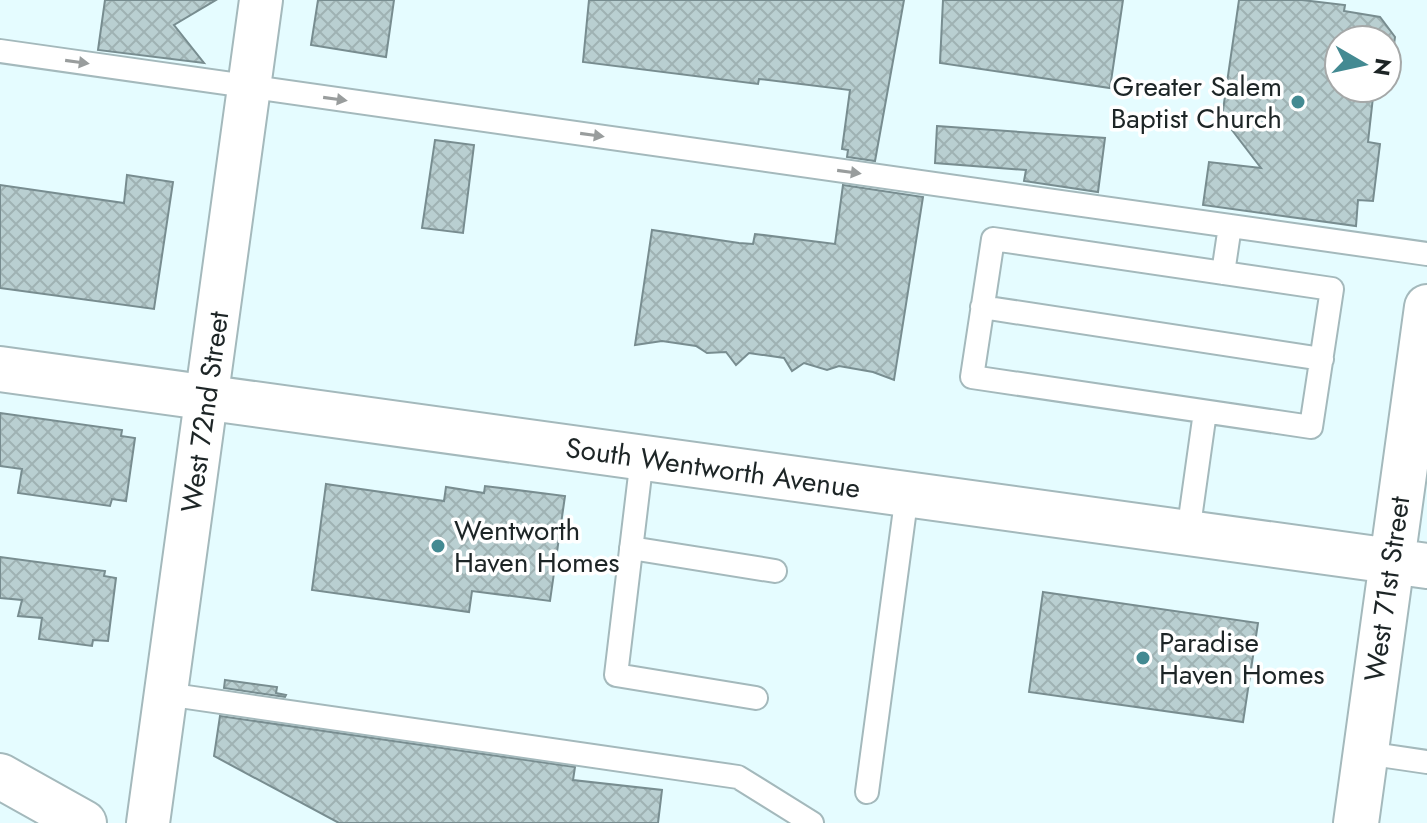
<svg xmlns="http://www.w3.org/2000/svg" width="1427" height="823" font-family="Jost,sans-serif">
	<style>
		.building { fill: url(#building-cross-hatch); stroke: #788d90; stroke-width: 2 }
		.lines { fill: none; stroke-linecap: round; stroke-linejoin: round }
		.lane-casing { stroke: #a4b9bc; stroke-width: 26 }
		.street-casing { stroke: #a4b9bc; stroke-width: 46 }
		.secondary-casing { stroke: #a4b9bc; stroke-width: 48 }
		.lane { stroke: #fff; stroke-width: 22 }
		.street { stroke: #fff; stroke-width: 42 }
		.secondary { stroke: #fff; stroke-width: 44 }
		.oneway { fill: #999d9d }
		.poi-dot { fill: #438a92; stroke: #fff; stroke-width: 3 }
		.labels { text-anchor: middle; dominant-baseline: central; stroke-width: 7; stroke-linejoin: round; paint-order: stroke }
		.poi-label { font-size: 28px; fill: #1d2526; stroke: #fff; text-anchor: start }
		.street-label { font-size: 28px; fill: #1d2526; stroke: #fff }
	</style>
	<defs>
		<pattern id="building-cross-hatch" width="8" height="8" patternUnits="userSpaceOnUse" patternTransform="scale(2)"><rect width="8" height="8" fill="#b9cfd1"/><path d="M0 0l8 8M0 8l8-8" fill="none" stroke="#9fb2b3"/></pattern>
	</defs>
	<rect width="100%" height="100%" fill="#e5fcff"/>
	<path class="building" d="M105,0H216L174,25L204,63L98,50Z
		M318,0H394L386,57L311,45Z
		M589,0H904L875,161L847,157L848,150L842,149L850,90L759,79L758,84L583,62Z
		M943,0H1123L1110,88L940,63Z
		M1239,0H1302L1345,5L1344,11L1380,17L1395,37L1392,59L1387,63V40H1339V88H1374L1368,142L1380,144L1373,201L1358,200L1356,226L1203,205L1209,162L1261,168L1222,117Z
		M937,126L1105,138L1098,192L1024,181L1026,170L935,163Z
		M435,140L474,145L463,233L422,228Z
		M127,175L173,182L154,309L0,288V185L124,203Z
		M843,185L923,197L894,380L873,372L839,366L827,370L804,363L792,371L784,358L749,353L736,365L726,352L707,353L696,346L662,341L635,345L652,230L739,243L753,244L755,234L835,244Z
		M0,413L122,430L121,436L135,438L126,501L112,499L110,506L18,493L22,469L0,466Z
		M326,484L444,501L446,487L484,493L485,486L565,496L550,601L472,591L469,612L312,590Z
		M0,557L105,571L104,576L116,578L108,641L93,640L92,646L39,639L42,618L18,616L22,600L0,598Z
		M1043,592L1258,623L1243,722L1029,692Z
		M225,680L277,687L276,693L286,695L285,697L224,688Z
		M220,716L575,767L573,780L662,790L658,823H339L214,756Z"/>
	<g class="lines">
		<g class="lane-casing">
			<path id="lane" d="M0,51L1427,254
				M993,239L1332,289L1311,427L972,377Z
				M1223,273L1230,226
				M982,307L1322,359
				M642,458L616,675L756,698
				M1188,533L1205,412
				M631,548L775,571
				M166,694L738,777L812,823
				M1366,753L1427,762
				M867,792L907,494"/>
		</g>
		<g class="street-casing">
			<path id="street" d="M148,823L261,0"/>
		</g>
		<g class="secondary-casing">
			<path id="secondary" d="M0,369L1427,566
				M0,776L84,823
				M1356,823L1427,307"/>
		</g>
		<use href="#lane" class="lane"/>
		<use href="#street" class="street"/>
		<use href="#secondary" class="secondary"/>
	</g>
	<defs><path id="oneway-solid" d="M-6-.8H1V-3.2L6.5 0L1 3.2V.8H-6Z" transform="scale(2)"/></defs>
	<g class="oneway">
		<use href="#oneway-solid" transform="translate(77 62) rotate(8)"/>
		<use href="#oneway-solid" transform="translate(335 99) rotate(8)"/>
		<use href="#oneway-solid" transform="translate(592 135) rotate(8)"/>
		<use href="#oneway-solid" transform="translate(849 172) rotate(8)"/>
	</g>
	<g class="poi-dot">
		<circle cx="1298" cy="102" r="8"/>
		<circle cx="438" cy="546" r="8"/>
		<circle cx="1143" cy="658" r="8"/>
	</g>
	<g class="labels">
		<g class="poi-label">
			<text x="1282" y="86" text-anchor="end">Greater Salem<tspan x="1282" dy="32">Baptist Church</tspan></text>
			<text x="454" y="530">Wentworth<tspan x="454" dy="32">Haven Homes</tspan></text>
			<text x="1159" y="642">Paradise<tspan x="1159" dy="32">Haven Homes</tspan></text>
		</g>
		<g class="street-label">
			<text transform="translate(205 412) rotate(-82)">West 72nd Street</text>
			<text transform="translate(713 468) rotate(8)">South Wentworth Avenue</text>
			<text transform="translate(1387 589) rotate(-82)">West 71st Street</text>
		</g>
	</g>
	<g transform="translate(1363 64) rotate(99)"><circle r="38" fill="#ffffff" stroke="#a5a8a8" stroke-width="2"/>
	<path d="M0-6L14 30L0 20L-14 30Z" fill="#438a92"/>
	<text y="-12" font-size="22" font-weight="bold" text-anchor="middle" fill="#1d2526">N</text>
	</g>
</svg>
